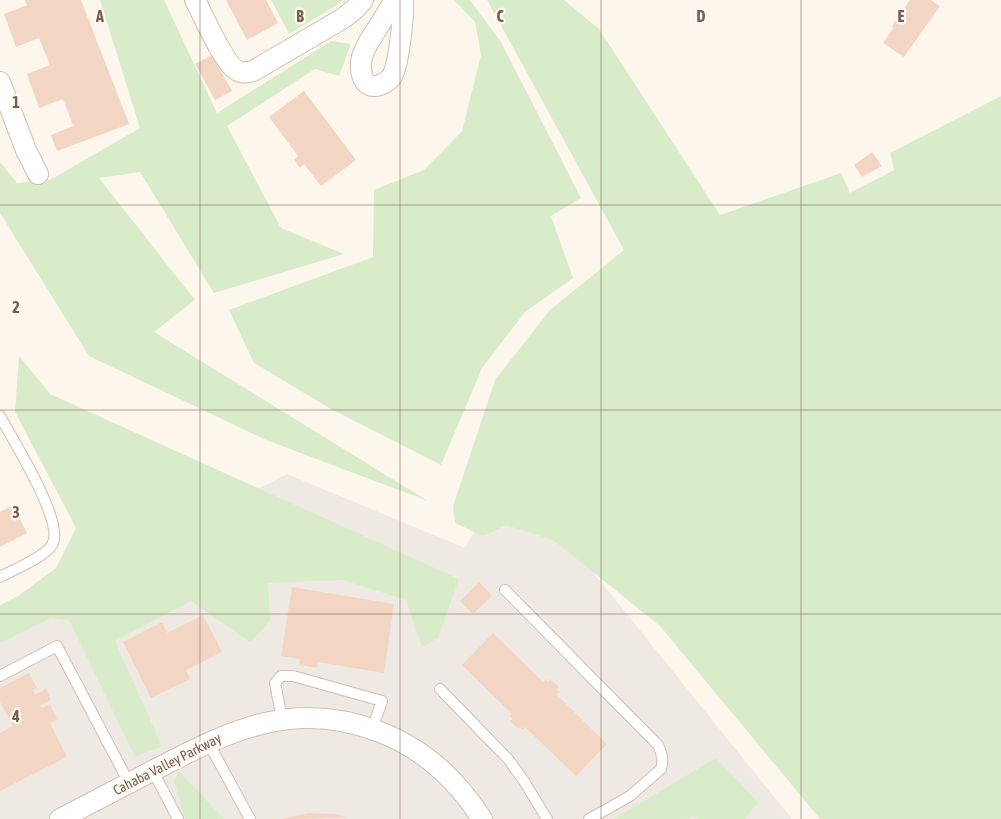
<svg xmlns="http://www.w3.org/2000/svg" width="1001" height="819" font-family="'Asap Condensed',sans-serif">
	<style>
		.industrial { fill: #efe9e4 }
		.green { fill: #d8ecc9 }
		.building { fill: #f3d5c3 }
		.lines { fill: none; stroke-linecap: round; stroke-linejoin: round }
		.lane-casing { stroke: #d1beb0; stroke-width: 12 }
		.street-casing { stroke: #d1beb0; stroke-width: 22 }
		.lane { stroke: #fff; stroke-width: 10 }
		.street { stroke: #fff; stroke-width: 20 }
		.grid { fill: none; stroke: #7a5c4d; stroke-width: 1; stroke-opacity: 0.55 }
		.labels { text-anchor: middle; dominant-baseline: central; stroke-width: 4.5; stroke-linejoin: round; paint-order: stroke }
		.street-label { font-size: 14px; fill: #7a5c4d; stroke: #fffaf3 }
		.grid-label { font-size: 16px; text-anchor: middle; font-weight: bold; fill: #7a5c4d; stroke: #fffaf3; stroke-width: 4.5; stroke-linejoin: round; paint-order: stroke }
	</style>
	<rect width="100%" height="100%" fill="#fdf6ec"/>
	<path class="industrial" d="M287,474L465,548L495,495L560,531L792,819H0V622Z"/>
	<path class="green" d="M100,0H164L217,113L331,41L351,44L339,76L315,69L227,126L281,228L344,254L214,293L140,172L99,178L195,300L154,332L428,501L266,440L89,356L0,213V162L17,183L50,180L140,128Z
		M271,0H343L337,5L289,34Z
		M454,0H470L501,42L581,198L551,216L573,278L525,312L482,368L441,465L331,409L254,363L229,310L373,257L374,190L424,170L462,131L481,55L475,22Z
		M487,0H564L599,29L720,215L841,173L850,193L894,170L890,153L1001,96V819H820L660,626L553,540L506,525L483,536L455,523L453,506L495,380L550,310L624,250Z
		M19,356L50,394L459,579L438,638L422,647L406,600L343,580L268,583L270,621L250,642L191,601L115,641L162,746L135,757L69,620L51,618L0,643V605L18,596L56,568L76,528L15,412Z
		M716,758L758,802L745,819H697L693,816L687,819H614Z
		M179,771L224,819H185L174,781Z"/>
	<path class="building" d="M25,0H81L129,124L57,151L51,135L73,126L63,99L39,108L27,74L50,65L39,38L16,47L4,14L27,5Z
		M226,0H266L278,23L247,40Z
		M910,0H931L940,6L904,57L883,43L893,28L892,26Z
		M212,55L232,91L215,100L195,64Z
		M304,91L356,160L321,186L304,164L300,168L294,160L298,156L269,117Z
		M872,152L882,166L862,177L854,165Z
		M13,505L27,533L0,547V512Z
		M479,582L492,596L473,614L460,601Z
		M292,587L394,604L384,673L318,662L317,668L299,665L300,659L281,656Z
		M203,615L222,652L186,670L190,679L151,698L123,642L162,622L167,633Z
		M493,633L543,682L546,679L548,682L550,679L559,687L556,690L559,692L556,694L607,744L576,776L525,727L523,730L520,727L519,729L510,721L513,719L510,716L512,714L462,665Z
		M29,673L37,688L33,690L35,695L46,689L51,700L40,705L42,708L50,704L57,719L50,723L67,757L0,791V733L13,726L0,702V688Z
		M308,813L335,814L349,818L281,819Z"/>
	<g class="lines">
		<g class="lane-casing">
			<path id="lane" d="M0,416C12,439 66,523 52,545C45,557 13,570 0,577
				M505,590L658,745C662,753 664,760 661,769L630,796L589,819
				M0,676L57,646L129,783
				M440,689L508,759L524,781L547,819
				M282,719L275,683L281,676H293L382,701L372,729
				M208,742L250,819
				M153,771L178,819"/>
		</g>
		<g class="street-casing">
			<path id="street" d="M195,0C203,15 225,66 238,71C243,74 248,72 253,71L342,19L355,9L363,0
				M394,0C387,17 366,41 362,57C359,70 362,91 380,85C385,83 389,81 392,76C399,65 404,14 403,0
				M0,82L26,150L38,174
				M60,819C93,802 125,785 158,768C233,729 295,699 380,732C424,749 457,780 482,819"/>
		</g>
		<use href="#lane" class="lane"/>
		<use href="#street" class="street"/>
	</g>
	<path class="grid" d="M200,0V819M400,0V819M601,0V819M801,0V819M0,205H1001M0,410H1001M0,614H1001"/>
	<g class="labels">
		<g class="street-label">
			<text transform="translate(167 764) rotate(-27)">Cahaba Valley Parkway</text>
		</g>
	</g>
	<g class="grid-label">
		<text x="100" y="22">A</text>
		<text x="300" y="22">B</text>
		<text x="500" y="22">C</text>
		<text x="701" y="22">D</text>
		<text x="901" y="22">E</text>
		<text x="16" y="108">1</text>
		<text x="16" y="313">2</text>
		<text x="16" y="518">3</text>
		<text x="16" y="722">4</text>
	</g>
</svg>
